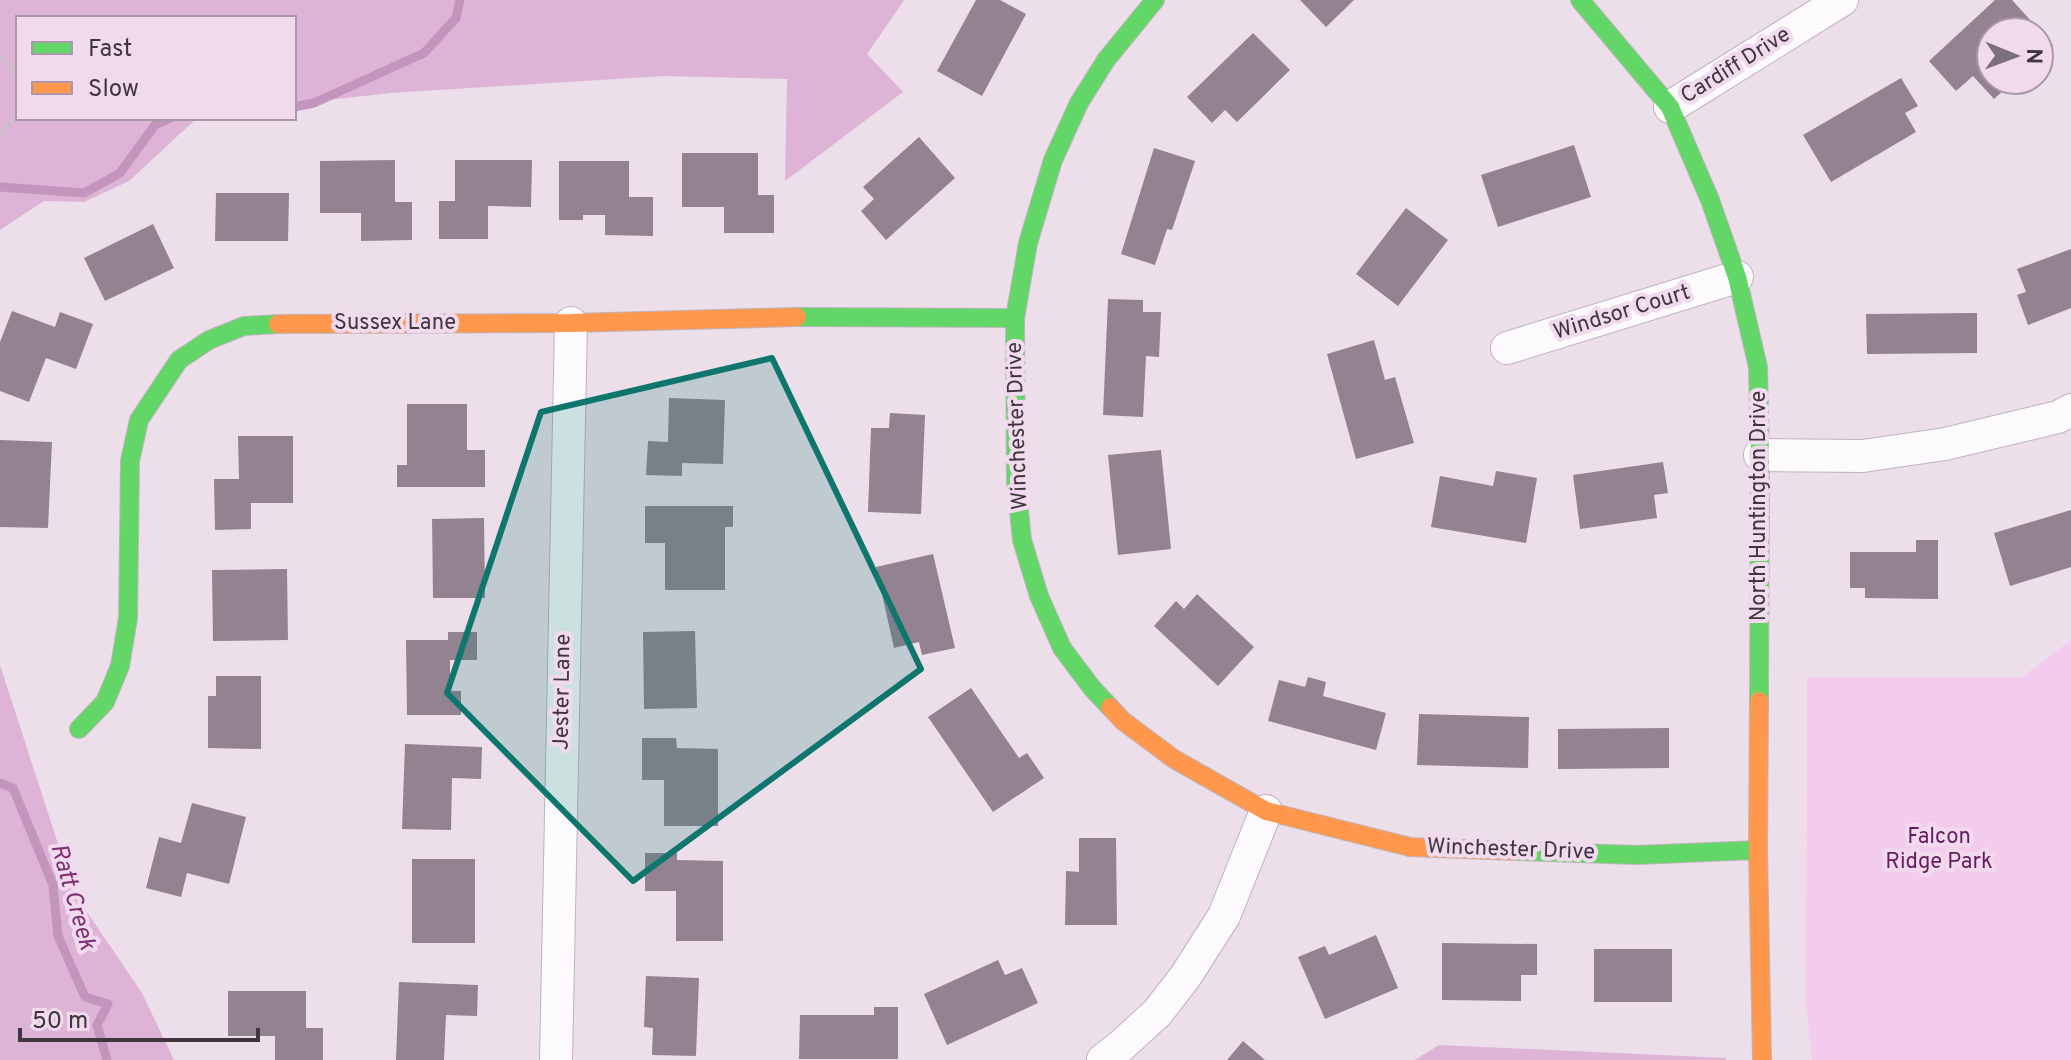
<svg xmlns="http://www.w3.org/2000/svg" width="2071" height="1060" font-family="Overpass,sans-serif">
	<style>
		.green { fill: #f3cced }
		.forest { fill: #ddb3d6 }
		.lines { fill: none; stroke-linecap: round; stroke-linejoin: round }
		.stream { stroke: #c394bc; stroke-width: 9 }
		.building { fill: #938290 }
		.street-casing { stroke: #beb4bc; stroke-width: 34 }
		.fast-casing { stroke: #beb4bc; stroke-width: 20 }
		.slow-casing { stroke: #beb4bc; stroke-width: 20 }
		.path { stroke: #c7c2c7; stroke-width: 5; stroke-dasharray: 4 4; stroke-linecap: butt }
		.street { stroke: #fcfafc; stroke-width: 32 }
		.fast { stroke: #63d668; stroke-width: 18 }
		.slow { stroke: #ff974d; stroke-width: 18 }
		.marked { fill: #0f766e; fill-opacity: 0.2; stroke: #0f766e; stroke-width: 6; stroke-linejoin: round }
		.labels { text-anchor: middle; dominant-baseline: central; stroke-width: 8; stroke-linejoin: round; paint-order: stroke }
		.street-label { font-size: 22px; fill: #3f363d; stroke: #f1daed }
		.park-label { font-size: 22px; fill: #671b5f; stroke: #f1daed }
		.water-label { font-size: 24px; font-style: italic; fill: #7c3073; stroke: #f1daed }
	</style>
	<rect width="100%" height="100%" fill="#ecdfea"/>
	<path class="green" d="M2071,640V1060H1812L1806,1001L1807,677H2022Z"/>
	<path class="forest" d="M0,0H904L867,54L903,92L785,181L787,79L663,76L390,93L294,104V18H18V118H197L129,181L84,202L44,201L0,230Z
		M0,665L74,893L142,993L174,1060H0Z
		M1439,1045L1726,1058V1060H1415Z"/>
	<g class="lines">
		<path class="stream" d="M294,107L314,103L424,53L456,18L460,0
			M0,187L84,193L120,173L155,125L171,118
			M0,783L13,788L53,885L58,936L85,997L108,1004L97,1025L107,1060"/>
	</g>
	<path class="building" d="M976,0H1000L1026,14L982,96L937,71Z
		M1300,0H1354L1326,27Z
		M1995,0H2012L2053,45L2039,58V32H1991V80H2015L1994,99L1973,76L1956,91L1929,61Z
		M1253,33L1290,70L1237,122L1225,110L1212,123L1187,97Z
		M1901,78L1918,106L1905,113L1916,132L1831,182L1803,135Z
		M919,137L955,178L886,240L861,211L874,199L863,187Z
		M1574,145L1591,197L1498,227L1481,175Z
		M1154,148L1195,161L1172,230L1167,229L1155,265L1121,254Z
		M682,153H758V195H774V233H724V207H682Z
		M395,160V202H412V240L361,241V213H320V161Z
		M455,160H532L531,207L488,206V239H439V201H455Z
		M559,161H629V197H653V236L605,235V215H583V220H559Z
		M216,193H289L288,241H215Z
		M1406,208L1448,240L1398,306L1356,274Z
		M153,224L174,268L105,301L84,258Z
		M2071,249V308L2028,325L2017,295L2026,292L2017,269Z
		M1108,299L1143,300V312H1161L1159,357L1146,356L1143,417L1103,415Z
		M12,311L55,327L60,312L93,324L76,369L46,358L29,402L0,391V342Z
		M1977,313V353L1867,354L1866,314Z
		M1374,340L1385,380L1395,377L1414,443L1356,459L1327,354Z
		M669,398L725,400L723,464L682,463V476L646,475L648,441L668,442Z
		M407,404H467V450H485V487H397V465H407Z
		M890,413L925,415L921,514L868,512L871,428H889Z
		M238,436H293V503H251V529L215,530L214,479H239Z
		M0,440L52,442L48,528L0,527Z
		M1161,450L1171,549L1118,555L1108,455Z
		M1663,462L1668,493L1654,495L1657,518L1580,529L1573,475Z
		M1496,471L1537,478L1526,543L1431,527L1440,476L1493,486Z
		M645,506H733V527H725V590H665V543H645Z
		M2071,510V567L2010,586L1994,533Z
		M484,518L485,598H433L432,519Z
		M1916,540H1938V599L1865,598V588H1850V552H1916Z
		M933,554L955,648L922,655L919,642L894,648L876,567Z
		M287,569L288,640L213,641L212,570Z
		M1197,594L1254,647L1218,686L1154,626L1176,601L1184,609Z
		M695,631L697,708L644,709L643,632Z
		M448,632H477V660H450V691H461V715H407L406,640H448Z
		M216,676H261V749L208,748V696H216Z
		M1308,677L1326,682L1323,696L1386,713L1376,750L1268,721L1279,680L1305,687Z
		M971,688L1019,758L1027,753L1044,778L993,812L928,717Z
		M1419,714L1529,717L1528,768L1417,765Z
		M1669,728V768L1558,769V729Z
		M642,738H676L677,748L718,749V826H664V780H642Z
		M405,744L482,747L481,779L452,778L451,830L402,829Z
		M192,803L246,817L229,884L187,873L181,897L146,888L159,837L181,843Z
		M1079,838H1116L1117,925H1065L1066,871L1079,872Z
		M645,853H677V860L723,861V941H676V891H645Z
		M412,859H475V943H412Z
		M1376,935L1398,988L1325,1019L1298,957L1325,946L1329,955Z
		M1442,943L1537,944V975H1521V1001L1442,1000Z
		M1594,949H1672V1002H1594Z
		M998,960L1005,975L1022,968L1038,1003L947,1045L924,994Z
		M646,976L699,978L696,1056L652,1055L653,1028L644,1027Z
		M399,982L478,985L477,1016L446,1015L444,1060H396Z
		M228,991H306V1028H323V1060H275V1036H228Z
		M874,1007H898V1059H799L800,1015H874Z
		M1243,1041L1265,1060H1227Z"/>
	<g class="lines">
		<g class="street-casing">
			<path id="street" d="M1670,107L1842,0
				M1507,348L1737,277
				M1760,455L1863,456L1945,444L2058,417L2071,410
				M556,1060L571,323
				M1103,1060L1121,1046L1157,1013L1185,977L1224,916L1266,811"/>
		</g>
		<g class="fast-casing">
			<path id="fast" d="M1580,0L1670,107L1710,200L1737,277L1758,367L1760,455L1759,701
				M797,317L1015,318
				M1110,707L1092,688L1062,648L1039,596L1022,540L1016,482L1015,318L1028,243L1053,160L1079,103L1106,60L1155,0
				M79,729L105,702L120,666L128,618L130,461L139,420L179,360L209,340L244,326L278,324
				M1515,851L1637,855L1758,850"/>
		</g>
		<g class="slow-casing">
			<path id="slow" d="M278,324L571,323L797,317
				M1759,701L1758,850L1762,1060
				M1110,707L1123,721L1174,759L1266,811L1410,847L1515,851"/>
		</g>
		<path class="path" d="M0,55L18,77L17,115L0,134"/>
		<use href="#street" class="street"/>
		<use href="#fast" class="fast"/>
		<use href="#slow" class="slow"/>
	</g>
	<path class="marked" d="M772,358L921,669L633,881L447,693L541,412Z"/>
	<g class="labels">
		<g class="street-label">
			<text transform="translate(1736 66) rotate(-32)">Cardiff Drive</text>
			<text transform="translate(1622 313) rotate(-17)">Windsor Court</text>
			<text x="395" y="323">Sussex Lane</text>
			<text transform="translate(1018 426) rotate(-92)">Winchester Drive</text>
			<text transform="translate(1759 506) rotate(-90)">North Huntington Drive</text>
			<text transform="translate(563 692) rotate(-89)">Jester Lane</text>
			<text transform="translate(1511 850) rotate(2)">Winchester Drive</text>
		</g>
		<g class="park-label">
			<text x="1939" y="837">Falcon<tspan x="1939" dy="25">Ridge Park</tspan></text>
		</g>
		<g class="water-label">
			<text transform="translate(72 897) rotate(74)">Ratt Creek</text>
		</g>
	</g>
	<rect x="16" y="16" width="280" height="104" fill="#f1daed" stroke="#aa98a7" stroke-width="2"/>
	<rect x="32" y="42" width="40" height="12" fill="#63d668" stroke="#aa98a7" stroke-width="2"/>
	<text x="88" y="56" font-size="24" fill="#3f363d">Fast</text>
	<rect x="32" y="82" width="40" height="12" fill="#ff974d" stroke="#aa98a7" stroke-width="2"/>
	<text x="88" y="96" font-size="24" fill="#3f363d">Slow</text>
	<g transform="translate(2015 56) rotate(91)"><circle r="38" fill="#f1daed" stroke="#aa98a7" stroke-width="2"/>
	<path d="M0-6L14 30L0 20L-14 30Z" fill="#7c717a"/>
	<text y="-12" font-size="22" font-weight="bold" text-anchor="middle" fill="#3f363d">N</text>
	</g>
	<path d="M20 1028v12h238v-12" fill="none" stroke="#3f363d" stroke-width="4"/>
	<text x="32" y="1028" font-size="24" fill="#3f363d" stroke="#f1daed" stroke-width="6" paint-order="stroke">50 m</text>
</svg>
